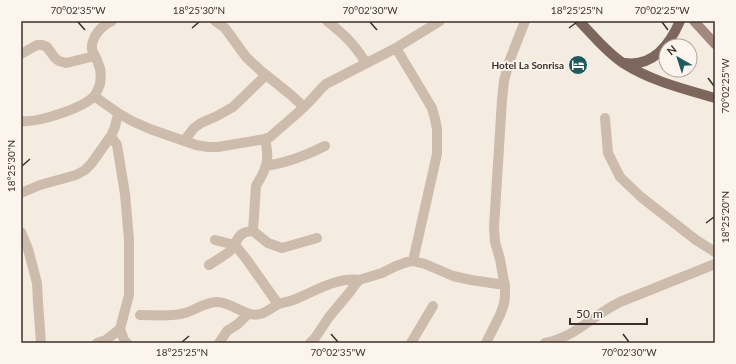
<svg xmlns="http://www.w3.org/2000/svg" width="736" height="364" font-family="Lato,sans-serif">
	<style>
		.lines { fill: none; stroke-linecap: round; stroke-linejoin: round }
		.street { stroke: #cdbbac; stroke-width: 10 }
		.secondary { stroke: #a18a7d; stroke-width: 10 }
		.primary { stroke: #7d675c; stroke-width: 10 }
		.ticks { fill: none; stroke: #3b302b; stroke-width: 1.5 }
		.labels { text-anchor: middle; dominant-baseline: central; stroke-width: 4; stroke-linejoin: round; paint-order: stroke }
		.poi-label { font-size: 10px; font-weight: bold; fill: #3b302b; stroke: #fbf5ee; text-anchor: end }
		.neatline { fill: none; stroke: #3b302b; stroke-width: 1.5 }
		.ticks-label { font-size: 10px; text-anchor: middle; fill: #3b302b }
	</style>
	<rect width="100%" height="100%" fill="#f4ebe1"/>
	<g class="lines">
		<path class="street" d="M215,21L225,28L246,57L261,71L291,95L304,107
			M327,21C345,35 354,44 366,63
			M396,48L432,108L435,119L437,129V154L413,261
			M21,54L37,45H42L47,47L55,58L59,61L66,63L95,56
			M94,96L118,113L132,121L150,129L196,145L208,147H218L265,139L270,137C282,126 295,116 306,105C313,99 318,91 326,84L396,48L440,21
			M605,118L608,153L620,177L641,197L696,240L715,252
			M21,121C37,123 85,108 95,95C97,92 99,87 100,84C101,78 101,69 98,63C97,58 93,54 92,49C91,37 102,25 112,21
			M184,141L194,128L201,123L217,116L233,107L266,75
			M266,166C287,163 307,155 325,146
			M21,193L40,185L76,175L85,170L91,164L111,136L115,127L118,113
			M253,231L256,186C259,180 263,175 265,168C269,159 267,149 265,139
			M21,232L28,249L37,283L38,302L41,343
			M215,240L235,245L247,260L278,304
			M209,265C215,261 224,256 230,251C239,241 236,232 253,231L268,243L282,248L317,238
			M140,315C155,315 171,317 185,313C196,310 205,302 217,302C232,302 246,318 260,314C268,312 272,307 279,304C283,302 289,302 293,300C314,292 336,277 359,280
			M120,329L124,340L127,343
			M97,343L106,340L120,329L129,295V240L125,194L117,145L111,136
			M219,343L227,331L238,324L248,314
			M310,343L315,338L329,317L349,293L354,286L359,280L382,273L396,266L407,262L413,261L425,264L453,276L471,280L505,285
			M411,343L433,306
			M486,343L500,315L504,304L505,296V285L503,276L500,259L495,242L494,227L502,100L504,81L509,62L525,21
			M545,343C576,337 593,315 620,302L715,264"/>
		<path class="secondary" d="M694,21L715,44"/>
		<path class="primary" d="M579,21C593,35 606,52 623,63C651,81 684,89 715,98
			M625,63C653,67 670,44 680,21"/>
	</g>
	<path class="ticks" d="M78,22L85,30M370,22L377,30M662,22L668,30M192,28L199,22M569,28L577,22M708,78L714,86M22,166L30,159M706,223L714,217M331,334L338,342M623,334L629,342M182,342L189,336"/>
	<defs>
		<g id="hotel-disc" transform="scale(1)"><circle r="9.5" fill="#1f5a5e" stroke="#fbf5ee"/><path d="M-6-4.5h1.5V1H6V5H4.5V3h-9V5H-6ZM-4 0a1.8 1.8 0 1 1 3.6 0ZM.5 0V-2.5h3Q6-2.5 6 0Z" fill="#fff"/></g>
	</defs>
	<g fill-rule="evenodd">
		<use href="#hotel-disc" x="578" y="65"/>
	</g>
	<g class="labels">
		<g class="poi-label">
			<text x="564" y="65">Hotel La Sonrisa</text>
		</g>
	</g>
	<rect width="736" height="364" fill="none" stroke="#fbf5ee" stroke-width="44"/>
	<g transform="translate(678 58) rotate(321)"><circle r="19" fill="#fbf5ee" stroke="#aea6a0"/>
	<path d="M0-3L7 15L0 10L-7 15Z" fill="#1f5a5e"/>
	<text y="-6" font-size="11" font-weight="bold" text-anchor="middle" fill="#3b302b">N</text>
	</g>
	<path d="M570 318v6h77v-6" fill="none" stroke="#3b302b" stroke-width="2"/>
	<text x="576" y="318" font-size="12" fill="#3b302b" stroke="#fbf5ee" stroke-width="3" paint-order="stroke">50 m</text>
	<rect x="22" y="22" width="692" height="320" class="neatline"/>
	<g class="ticks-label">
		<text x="78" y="14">70°02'35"W</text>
		<text x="199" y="14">18°25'30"N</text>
		<text x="370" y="14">70°02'30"W</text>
		<text x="577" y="14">18°25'25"N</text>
		<text x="662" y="14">70°02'25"W</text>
		<text transform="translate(725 86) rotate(-90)" y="4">70°02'25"W</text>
		<text transform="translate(11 166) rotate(-90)" y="4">18°25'30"N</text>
		<text transform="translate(725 217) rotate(-90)" y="4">18°25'20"N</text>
		<text x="182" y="356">18°25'25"N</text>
		<text x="338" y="356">70°02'35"W</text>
		<text x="629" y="356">70°02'30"W</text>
	</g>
</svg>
